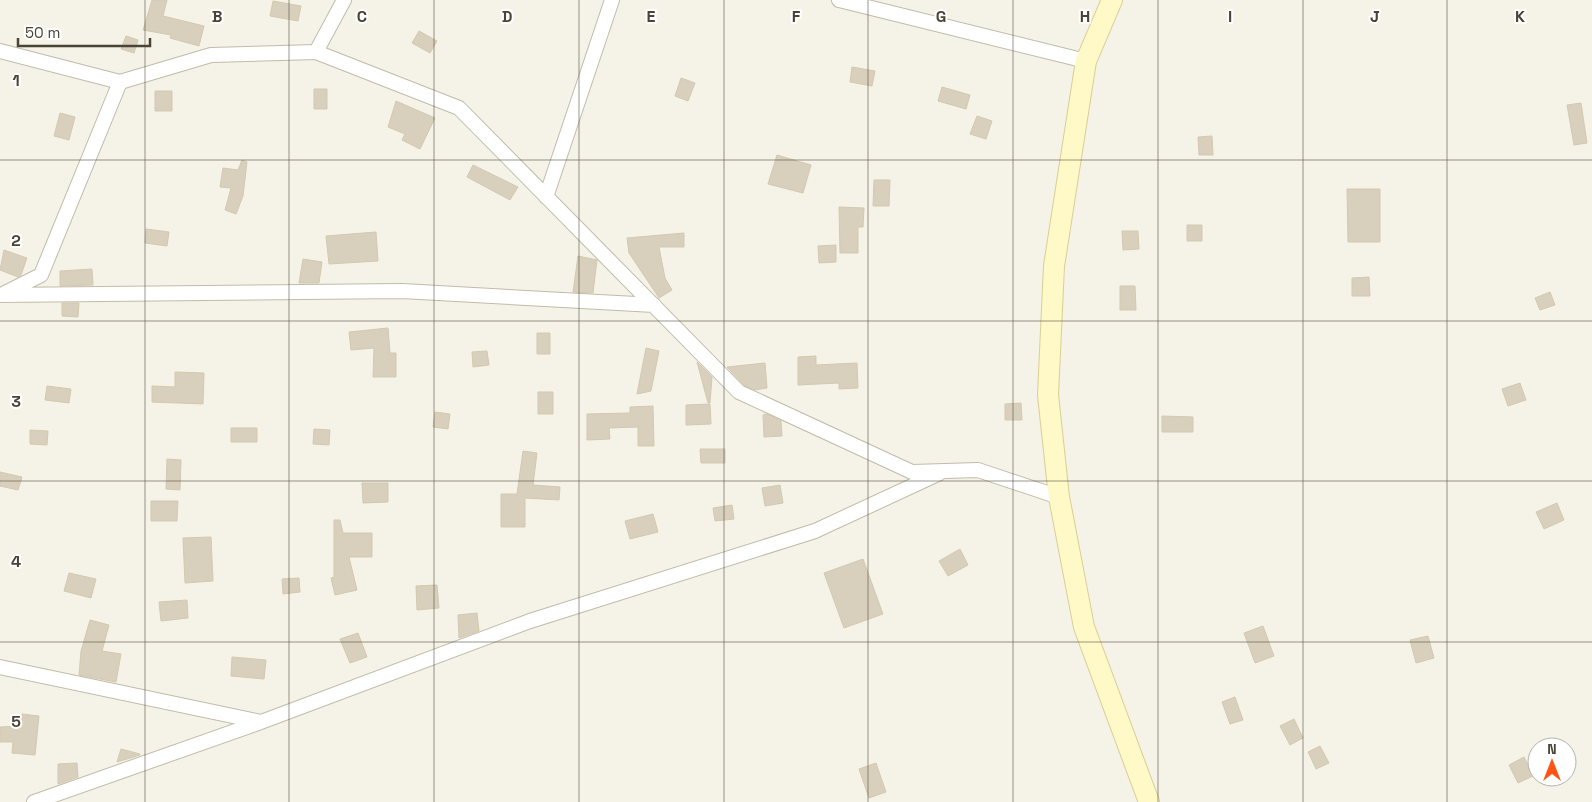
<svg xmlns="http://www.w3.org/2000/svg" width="1592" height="802" font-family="'Space Grotesk',sans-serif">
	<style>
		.building { fill: #d8d0bc; stroke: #d3c9ae }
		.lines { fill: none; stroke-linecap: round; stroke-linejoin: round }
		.street-casing { stroke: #c1bca9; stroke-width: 16 }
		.secondary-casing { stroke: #d9cf93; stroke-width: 22 }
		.street { stroke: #fff; stroke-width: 14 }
		.secondary { stroke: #fff8c7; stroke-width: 20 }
		.grid { fill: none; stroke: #494435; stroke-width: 1; stroke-opacity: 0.55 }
		.grid-label { font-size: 16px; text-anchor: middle; font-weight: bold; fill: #494435; stroke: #fff; stroke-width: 4; stroke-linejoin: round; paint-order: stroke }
	</style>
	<rect width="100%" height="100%" fill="#f5f2e7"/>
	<path class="building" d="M152,0H167L163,16L204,26L199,46L170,38L171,35L143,30Z
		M273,1L301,6L298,21L270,16Z
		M419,31L437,41L430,53L412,43Z
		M126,36L138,40L134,53L121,49Z
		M852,67L875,71L872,86L850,82Z
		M681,78L695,83L688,101L675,96Z
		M942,87L970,95L966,109L938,101Z
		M314,89H327V109H314Z
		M155,91H172V111H155Z
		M396,101L435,118L420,149L402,140L405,134L388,127Z
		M1581,103L1587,143L1574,145L1567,105Z
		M60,113L75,117L69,140L54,136Z
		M977,116L992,121L986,139L970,134Z
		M1212,136L1213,155H1199L1198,137Z
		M777,155L811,165L803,193L768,184Z
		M242,160L247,162L243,196L236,214L225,210L231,188L220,187L223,168L238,170Z
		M473,165L518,187L510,200L467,177Z
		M874,180H890L889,206H873Z
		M1347,189H1380V242H1348Z
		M839,207L864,208L863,227H858V253H840Z
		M1187,225H1202V241H1187Z
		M146,229L169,232L167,246L145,243Z
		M1122,231H1138L1139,249L1123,250Z
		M376,232L378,261L329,264L326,236Z
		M684,233V247H659L665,278L672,290L659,298L629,253L627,238Z
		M836,245V262L819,263L818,246Z
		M4,250L27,258L21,275L18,277L0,270Z
		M578,256L597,260L593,293L573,292Z
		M303,259L322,262L319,283H299Z
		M92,269L93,285L60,286V271Z
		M1369,277L1370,296H1352V278Z
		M1120,286H1135L1136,310H1120Z
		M1550,292L1555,305L1540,310L1535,298Z
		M62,303H79L78,317L62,316Z
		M388,328L390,353H396V377H373L374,348L351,350L349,332Z
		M537,333H550V354H537Z
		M646,348L659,351L651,391L637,394Z
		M487,351L489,365L473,367L472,352Z
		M816,356V365L857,363L858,388L839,389V383L798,385V357Z
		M697,362L712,377L710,403H708Z
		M765,363L767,388L755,390L744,385L727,367Z
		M175,372L204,373L203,404L152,402V386L175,387Z
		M1520,383L1526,400L1508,406L1502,389Z
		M47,386L71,389L69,403L45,400Z
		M538,392H553V414H538Z
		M1021,403L1022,420H1005V404Z
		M710,404L711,424L686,425V405Z
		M653,406L654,446H638V427L609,428L610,439L587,440V414L630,413V407Z
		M435,412L450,414L448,429L433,427Z
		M767,414L781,421L782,436L764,437L763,415Z
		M1162,416L1193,417V432H1162Z
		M231,428H257V442H231Z
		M314,429L330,430L329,445L313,444Z
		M30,430L48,431L47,445L30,444Z
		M700,449H725V463H701Z
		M523,451L537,453L533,485L560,487L559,500L525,498V527H501V494H517Z
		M167,459L181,460L180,490L166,489Z
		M0,472L22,477L18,490L0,486Z
		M362,483H388V502L363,503Z
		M780,485L783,503L765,506L762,488Z
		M151,501H178L177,521H151Z
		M1557,503L1564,520L1544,529L1536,512Z
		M732,505L734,519L715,521L713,508Z
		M653,514L658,532L630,539L625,521Z
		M334,520H340L343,533H372V557H349L357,590L335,595L331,578L334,577Z
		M211,537L213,581L185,583L183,538Z
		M960,549L968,565L948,576L939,561Z
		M863,559L883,614L844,628L824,573Z
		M69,573L96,579L91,598L64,591Z
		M299,578L300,592L283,594L282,579Z
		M437,585L439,608L417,610L416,586Z
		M187,600L188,618L161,621L159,602Z
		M477,613L479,631L459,638L458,615Z
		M90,620L109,625L102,651L121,654L116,682L79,675L81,651Z
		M1263,626L1274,656L1255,663L1244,633Z
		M358,633L367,657L350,663L340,639Z
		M1428,636L1434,658L1416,663L1410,640Z
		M232,657L266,660L264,679L231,676Z
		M1235,697L1243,720L1230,724L1222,702Z
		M22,714L39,716L35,755L12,753L13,742H0V727L21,726Z
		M1294,719L1303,738L1290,745L1280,726Z
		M1320,746L1329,763L1316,769L1308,752Z
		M121,749L140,754V755L117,762Z
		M1524,757L1533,776L1518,783L1509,765Z
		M77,763L78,777L58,784V764Z
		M876,763L886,792L869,798L859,769Z"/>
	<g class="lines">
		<g class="street-casing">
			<path id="street" d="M839,0L1086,61
				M0,51L120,82L211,55L316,52L459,108L739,392L912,472L978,470L1059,497
				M316,52L344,0
				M546,197L612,0
				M3,294L41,275L120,82
				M0,295L402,291L654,305
				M0,667L261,722
				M34,802L261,722L530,621L815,531L940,473"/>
		</g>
		<g class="secondary-casing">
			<path id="secondary" d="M1112,0L1086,61L1054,266L1048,395L1059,497L1084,627L1149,802"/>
		</g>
		<use href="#street" class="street"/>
		<use href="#secondary" class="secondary"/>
	</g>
	<path class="grid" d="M145,0V802M289,0V802M434,0V802M579,0V802M724,0V802M868,0V802M1013,0V802M1158,0V802M1303,0V802M1447,0V802M0,160H1592M0,321H1592M0,481H1592M0,642H1592"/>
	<g class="grid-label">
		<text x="217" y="22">B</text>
		<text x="362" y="22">C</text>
		<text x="507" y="22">D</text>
		<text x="651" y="22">E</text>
		<text x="796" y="22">F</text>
		<text x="941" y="22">G</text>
		<text x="1085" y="22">H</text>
		<text x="1230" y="22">I</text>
		<text x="1375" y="22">J</text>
		<text x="1520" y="22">K</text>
		<text x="16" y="86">1</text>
		<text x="16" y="246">2</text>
		<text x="16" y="407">3</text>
		<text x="16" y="567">4</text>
		<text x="16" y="727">5</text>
	</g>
	<g transform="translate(1552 762)"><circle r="24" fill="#ffffff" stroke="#b6b4ae"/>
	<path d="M0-4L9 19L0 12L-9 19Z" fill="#ff5414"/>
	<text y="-8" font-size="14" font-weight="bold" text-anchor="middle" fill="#494435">N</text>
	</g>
	<path d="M18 38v8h132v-8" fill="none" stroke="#494435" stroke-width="2.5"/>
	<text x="25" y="38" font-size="15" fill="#494435" stroke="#ffffff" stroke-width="4" paint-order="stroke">50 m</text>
</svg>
